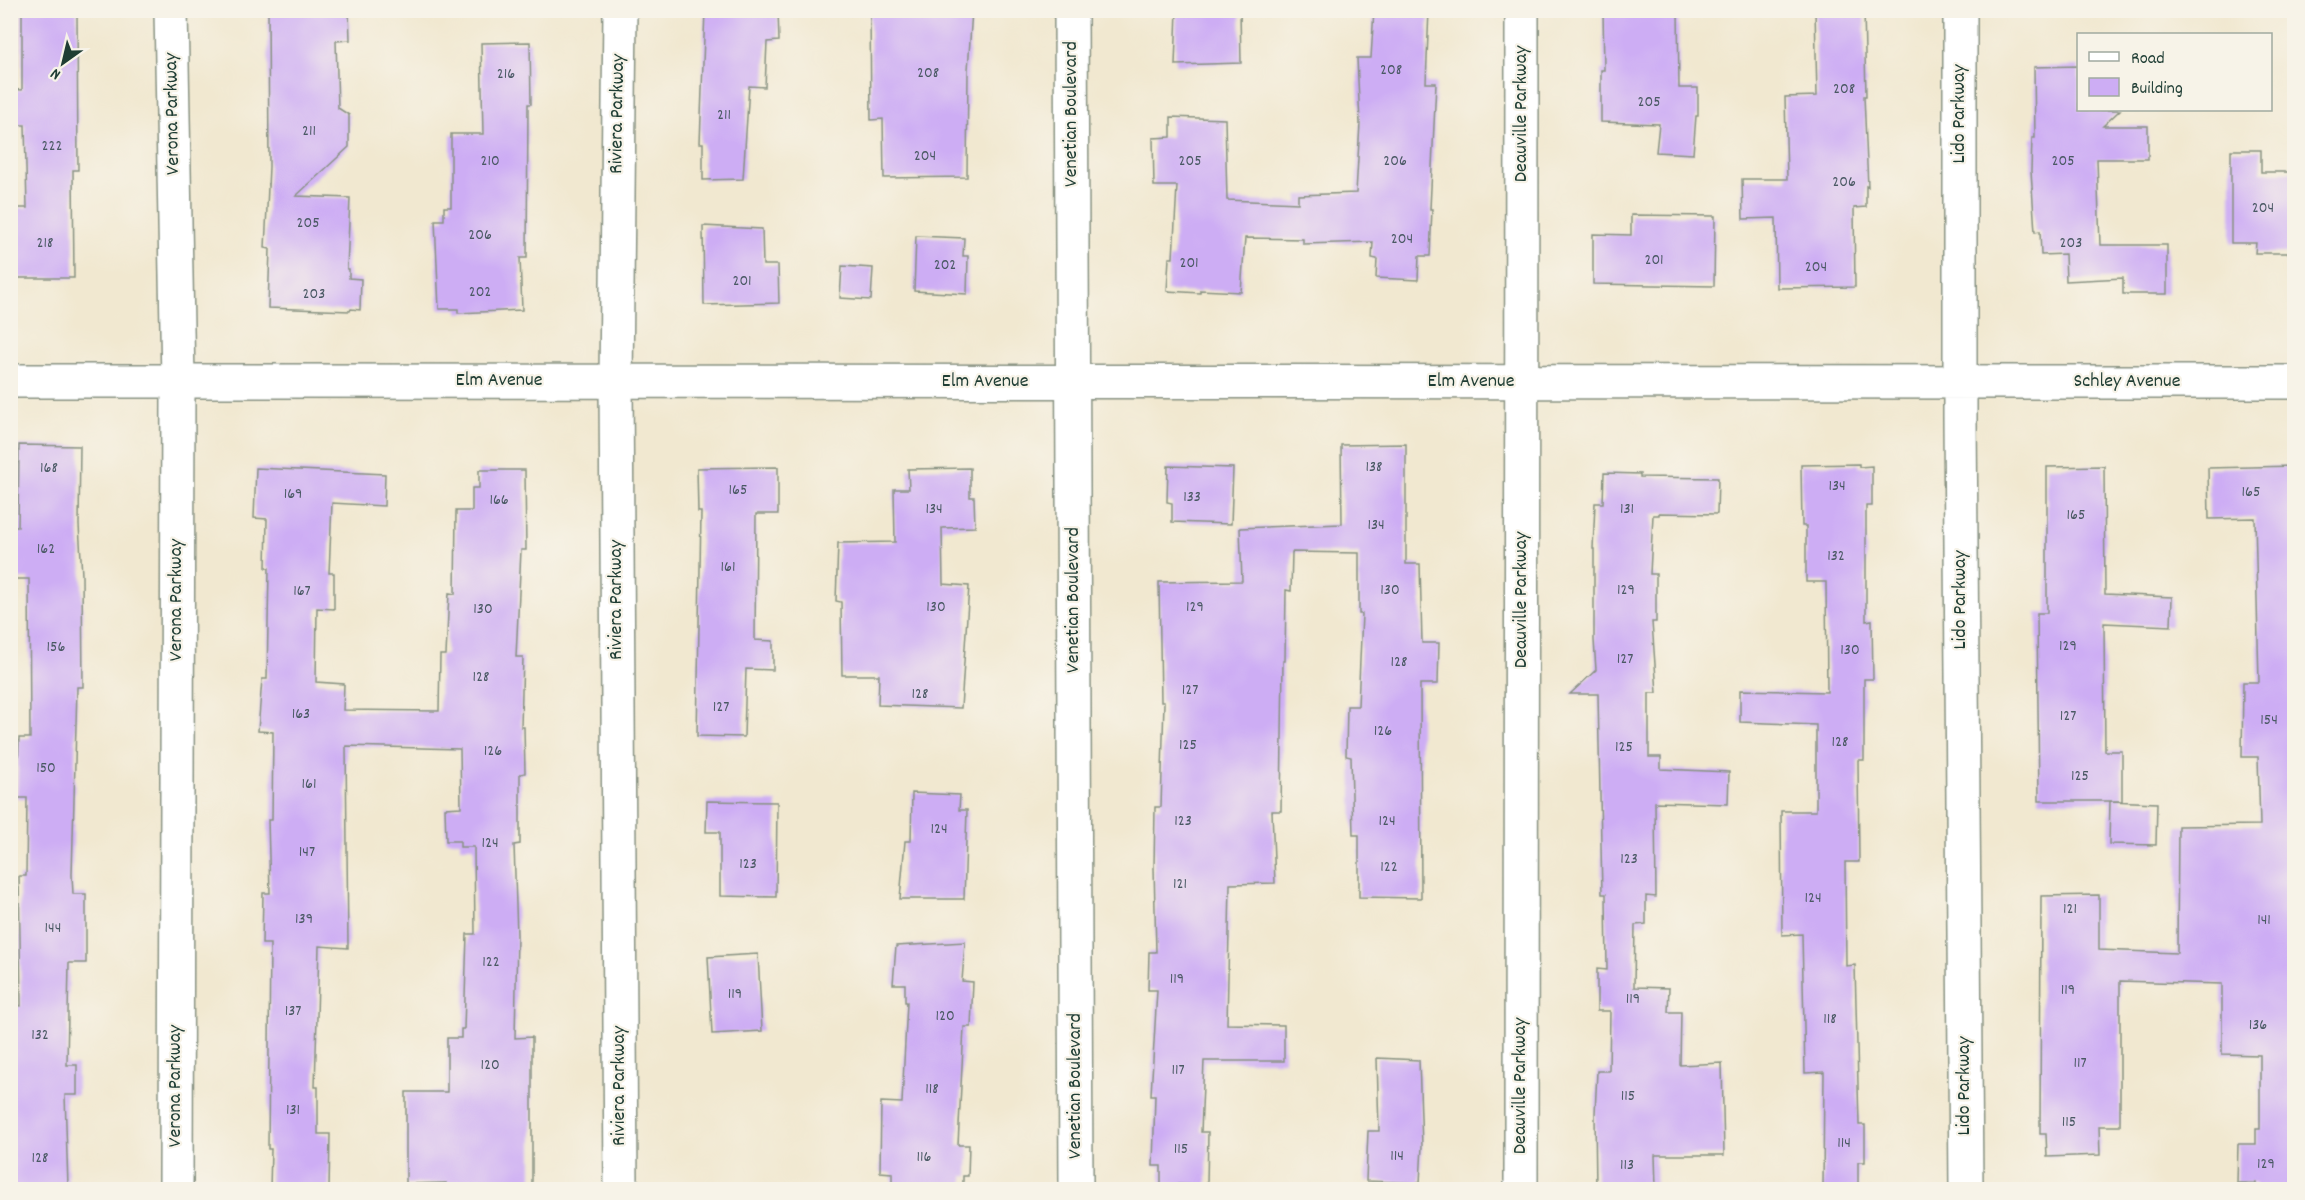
<svg xmlns="http://www.w3.org/2000/svg" width="2305" height="1200" font-family="Dekko,sans-serif">
	<style>
		.building { fill: #cdadf4 }
		.lines { fill: none; stroke-linecap: round; stroke-linejoin: round }
		.street-casing { stroke: #889282; stroke-width: 36 }
		.street { stroke: #fff; stroke-width: 33 }
		.labels { text-anchor: middle; dominant-baseline: central; stroke-width: 4.5; stroke-linejoin: round; paint-order: stroke }
		.number-label { font-size: 16px; fill: #4a5964 }
		.street-label { font-size: 20px; fill: #1f3d34; stroke: #f7f3e8 }
	</style>
	<rect width="100%" height="100%" fill="#f7f3e8"/>
	<filter id="ink" filterUnits="userSpaceOnUse"><feTurbulence type="fractalNoise" baseFrequency=".0167" numOctaves="2"/><feDisplacementMap in="SourceGraphic" scale="12" xChannelSelector="R" yChannelSelector="G"/><feConvolveMatrix kernelMatrix="1 2 1 2 8 2 1 2 1" color-interpolation-filters="sRGB"/></filter>
	<filter id="wash" filterUnits="userSpaceOnUse"><feTurbulence type="fractalNoise" baseFrequency=".008" numOctaves="4" result="noise"/><feDisplacementMap in="SourceGraphic" scale="24" xChannelSelector="R" yChannelSelector="G"/><feGaussianBlur stdDeviation="1.35" result="paint"/><feColorMatrix in="noise" values="0 0 0 0 0 0 0 0 0 0 0 0 0 0 0 0 0 1.4 0 .05"/><feComposite in="paint" operator="in"/></filter>
	<g filter="url(#wash)">
		<rect width="100%" height="100%" fill="#f1e8d0"/>
		<g id="blocks">
			<path class="building" d="M22,10H77L78,170H73L74,278H16V208H27L25,125H10V89L22,90Z
				M268,10H349L350,40L336,41L338,108L349,115V147L296,196L350,198L347,269H349V278L361,279L360,310L351,309L350,311L268,308L270,249L265,248L269,167Z
				M705,10H778L779,41L767,42L765,87L749,86L743,179L703,180V143H700Z
				M870,10H972L968,70L967,177L884,178L883,119L871,120Z
				M1177,10H1240L1241,63L1175,65Z
				M1374,10H1429L1426,83H1436L1430,209H1432L1430,256H1419L1418,280L1376,278L1377,259L1372,258L1373,242L1303,244V239L1245,238L1241,292L1200,290V293L1167,291L1169,258H1173L1177,186H1154L1153,138L1171,137V117L1225,119L1227,200L1298,203V195L1356,193L1360,123L1357,58H1371Z
				M1603,10H1678L1679,88H1698V116H1696L1693,154L1656,152L1659,124L1601,122V70H1604Z
				M1815,10H1864L1866,96H1864L1868,187L1866,186V207L1854,208L1855,287L1777,288L1776,218L1743,219L1742,179H1787L1785,97L1817,96Z
				M530,42L531,104H528L527,258H520L522,310L458,313V309H439L435,220H444V207H451V134H483L481,43Z
				M2079,66V110H2120L2103,126H2148V159H2097L2100,245H2167V294H2123V278L2066,281L2065,254L2041,255L2040,231L2035,232L2031,171L2032,138H2035L2034,67Z
				M2231,150H2261V172H2295V253H2255L2256,243H2231Z
				M1631,215L1715,216L1714,286L1593,284V234L1631,235Z
				M703,226L762,229L763,265H778L779,303L704,305Z
				M916,236L964,238L963,256H968L967,294L914,291Z
				M842,266L873,268L871,300L840,298Z
				M1406,444V564H1420L1422,643H1439L1438,684H1420L1421,898L1359,897V835H1353L1351,757L1346,756L1347,706H1358L1362,614H1359V553L1292,552L1291,591L1286,590L1285,661H1283L1281,811H1272L1275,883L1230,884L1227,1024L1284,1025V1061H1204L1201,1132H1208L1207,1185L1161,1184V1166H1153L1155,1095H1151L1157,990H1148L1149,952H1156L1154,867L1155,807H1161L1164,702H1161L1159,582L1242,581L1240,528L1342,524L1341,445Z
				M19,445L80,446L79,525L82,575L83,687H77L72,875L73,894H86V963H69L67,1065H77V1095H65L68,1186L13,1188L10,1065L13,1005L21,1006L19,876H26L27,798H17L19,738H30L29,579H10V527H18Z
				M1859,464V467L1872,466V506H1866V621L1872,620L1873,679H1864V760H1858L1859,862H1845L1846,966L1855,965L1859,1125H1865V1162H1858V1190H1823L1824,1072L1805,1073L1802,934L1782,935L1781,811H1816V725L1740,722V690L1827,692L1826,582H1806V526H1802L1801,465Z
				M1168,466L1233,468L1231,524L1172,522V503L1167,502Z
				M2104,466L2105,594L2172,597L2171,626L2104,623L2105,751H2122V801H2039L2037,613H2047V467Z
				M2295,466V1190H2256V1183H2237L2238,1144H2256V1129H2260V1055L2222,1054V984L2120,981V1126H2099L2100,1155L2047,1157L2046,1134H2040L2041,896L2099,895V950L2177,953L2178,826L2260,825L2258,757H2242L2243,682H2259L2255,518L2209,519L2208,468Z
				M778,467V514H756L755,640L773,641V670L746,669L744,737L697,736L701,512H698L697,468Z
				M256,468L385,474L384,506L332,503L329,573H334V609L317,608L316,682L344,684L343,710L439,711L440,655H446L449,593L455,594L456,511H472V488H479V470H525L526,550H521L516,657H523L521,727H524L525,773L520,774V844L514,845L517,935L515,1038L532,1037V1190H445L446,1183L406,1184V1092H447V1038H461V1029H464L467,934H475L474,847H460V841H446L445,808L461,807L460,749L346,746L348,948L319,946L315,1087H318V1134H330L329,1190H270L271,1149H268L270,944H262L263,893H270L268,820H272L273,732L258,731L262,679H267L269,568H266L267,519L254,518Z
				M970,468V497H974L975,527L942,528L943,584L969,586L961,708L878,705L879,675H842L841,602L836,601L838,543L895,542L894,489H909L908,469Z
				M1604,473L1640,474V477L1718,478L1717,514L1659,513V515H1653L1650,574H1656V622H1652L1657,693H1649V757H1661V769L1729,772L1728,804L1655,802L1656,897L1646,896V924L1635,925L1634,987L1669,988L1668,1012H1681L1680,1065L1722,1063L1724,1155H1655L1656,1188L1596,1189L1595,1114L1597,1071H1609L1610,1011H1597V969L1607,970L1606,894H1602L1598,694H1570L1596,670L1594,640V549H1593L1595,503H1603Z
				M912,793L960,795L959,810H967L964,899H900L905,841H911Z
				M707,801L777,802L776,897L720,896V832H706Z
				M2110,801L2157,803L2156,845L2109,844Z
				M965,942L962,981L973,982L971,1027H964L958,1145H969L968,1176H963V1190H892V1173L880,1172L881,1102L902,1103L907,1002H905V984H893L896,946Z
				M758,954L762,1031L712,1034L708,957Z
				M1377,1058L1419,1060L1422,1146L1420,1183L1366,1181L1368,1131H1379Z"/>
		</g>
	</g>
	<g filter="url(#ink)">
		<use href="#blocks" fill-opacity="0" stroke="#889282" stroke-width="1.5"/>
		<g class="lines">
			<g class="street-casing">
				<path id="street" d="M171,10L178,381L176,1190
					M620,10L616,381L621,1190
					M1071,10L1076,1190
					M1960,10V417L1966,1190
					M10,381L2294,382
					M1521,1190L1522,10"/>
			</g>
			<use href="#street" class="street"/>
		</g>
	</g>
	<g class="labels">
		<g class="number-label">
			<text x="1391" y="70">208</text>
			<text x="928" y="73">208</text>
			<text x="506" y="74">216</text>
			<text x="1844" y="89">208</text>
			<text x="1649" y="102">205</text>
			<text x="724" y="115">211</text>
			<text x="309" y="131">211</text>
			<text x="52" y="146">222</text>
			<text x="925" y="156">204</text>
			<text x="490" y="161">210</text>
			<text x="1190" y="161">205</text>
			<text x="1395" y="161">206</text>
			<text x="2063" y="161">205</text>
			<text x="1844" y="182">206</text>
			<text x="2263" y="208">204</text>
			<text x="308" y="223">205</text>
			<text x="480" y="235">206</text>
			<text x="1402" y="239">204</text>
			<text x="45" y="243">218</text>
			<text x="2071" y="243">203</text>
			<text x="1654" y="260">201</text>
			<text x="1189" y="263">201</text>
			<text x="945" y="265">202</text>
			<text x="1816" y="267">204</text>
			<text x="742" y="281">201</text>
			<text x="480" y="292">202</text>
			<text x="314" y="294">203</text>
			<text x="1374" y="467">138</text>
			<text x="49" y="468">168</text>
			<text x="1837" y="486">134</text>
			<text x="738" y="490">165</text>
			<text x="2251" y="492">165</text>
			<text x="293" y="494">169</text>
			<text x="1192" y="497">133</text>
			<text x="499" y="500">166</text>
			<text x="934" y="509">134</text>
			<text x="1627" y="509">131</text>
			<text x="2076" y="515">165</text>
			<text x="1376" y="525">134</text>
			<text x="46" y="549">162</text>
			<text x="1836" y="556">132</text>
			<text x="728" y="567">161</text>
			<text x="1390" y="590">130</text>
			<text x="1626" y="590">129</text>
			<text x="302" y="591">167</text>
			<text x="936" y="607">130</text>
			<text x="1195" y="607">129</text>
			<text x="483" y="609">130</text>
			<text x="2068" y="646">129</text>
			<text x="56" y="647">156</text>
			<text x="1850" y="650">130</text>
			<text x="1625" y="659">127</text>
			<text x="1399" y="662">128</text>
			<text x="481" y="677">128</text>
			<text x="1190" y="690">127</text>
			<text x="920" y="694">128</text>
			<text x="721" y="707">127</text>
			<text x="301" y="714">163</text>
			<text x="2068" y="716">127</text>
			<text x="2269" y="720">154</text>
			<text x="1383" y="731">126</text>
			<text x="1840" y="742">128</text>
			<text x="1188" y="745">125</text>
			<text x="1624" y="747">125</text>
			<text x="493" y="751">126</text>
			<text x="46" y="768">150</text>
			<text x="2080" y="776">125</text>
			<text x="309" y="784">161</text>
			<text x="1183" y="821">123</text>
			<text x="1387" y="821">124</text>
			<text x="939" y="829">124</text>
			<text x="490" y="843">124</text>
			<text x="307" y="852">147</text>
			<text x="1629" y="859">123</text>
			<text x="748" y="864">123</text>
			<text x="1389" y="867">122</text>
			<text x="1180" y="884">121</text>
			<text x="1813" y="898">124</text>
			<text x="2070" y="909">121</text>
			<text x="304" y="919">139</text>
			<text x="2264" y="920">141</text>
			<text x="53" y="928">144</text>
			<text x="491" y="962">122</text>
			<text x="1177" y="979">119</text>
			<text x="2068" y="990">119</text>
			<text x="735" y="994">119</text>
			<text x="1633" y="999">119</text>
			<text x="293" y="1011">137</text>
			<text x="945" y="1016">120</text>
			<text x="1830" y="1019">118</text>
			<text x="2258" y="1025">136</text>
			<text x="40" y="1035">132</text>
			<text x="2080" y="1063">117</text>
			<text x="490" y="1065">120</text>
			<text x="1178" y="1070">117</text>
			<text x="932" y="1089">118</text>
			<text x="1628" y="1096">115</text>
			<text x="293" y="1110">131</text>
			<text x="2069" y="1122">115</text>
			<text x="1844" y="1143">114</text>
			<text x="1181" y="1149">115</text>
			<text x="1397" y="1156">114</text>
			<text x="924" y="1157">116</text>
			<text x="40" y="1158">128</text>
			<text x="2266" y="1164">129</text>
			<text x="1627" y="1165">113</text>
		</g>
		<g class="street-label">
			<text transform="translate(173 114) rotate(-91)">Verona Parkway</text>
			<text transform="translate(618 114) rotate(-89)">Riviera Parkway</text>
			<text transform="translate(1072 114) rotate(-90)">Venetian Boulevard</text>
			<text transform="translate(1522 114) rotate(-90)">Deauville Parkway</text>
			<text transform="translate(1960 114) rotate(-90)">Lido Parkway</text>
			<text x="499" y="381">Elm Avenue</text>
			<text x="985" y="382">Elm Avenue</text>
			<text x="1471" y="382">Elm Avenue</text>
			<text x="2127" y="382">Schley Avenue</text>
			<text transform="translate(177 600) rotate(-90)">Verona Parkway</text>
			<text transform="translate(617 600) rotate(-90)">Riviera Parkway</text>
			<text transform="translate(1074 600) rotate(-90)">Venetian Boulevard</text>
			<text transform="translate(1522 600) rotate(-90)">Deauville Parkway</text>
			<text transform="translate(1961 600) rotate(-90)">Lido Parkway</text>
			<text transform="translate(176 1086) rotate(-90)">Verona Parkway</text>
			<text transform="translate(620 1086) rotate(-90)">Riviera Parkway</text>
			<text transform="translate(1076 1086) rotate(-90)">Venetian Boulevard</text>
			<text transform="translate(1521 1086) rotate(-90)">Deauville Parkway</text>
			<text transform="translate(1965 1086) rotate(-90)">Lido Parkway</text>
		</g>
	</g>
	<rect width="2305" height="1200" fill="none" stroke="#f7f3e8" stroke-width="36"/>
	<rect x="2077" y="33" width="195" height="78" fill="#f7f3e8" stroke="#a1aaa0" stroke-width="1.5"/>
	<rect x="2089" y="52" width="30" height="9" fill="#ffffff" stroke="#a1aaa0" stroke-width="1.5"/>
	<text x="2131" y="63" font-size="18" fill="#1f3d34">Road</text>
	<rect x="2089" y="78" width="30" height="18" fill="#cdadf4" stroke="#a1aaa0" stroke-width="1.5"/>
	<text x="2131" y="93" font-size="18" fill="#1f3d34">Building</text>
	<g transform="translate(63 63) rotate(214)" stroke="#f7f3e8" stroke-width="4.5" paint-order="stroke">
	<path d="M0-4.5L10 22L0 15L-10 22Z" fill="#1f3d34"/>
	<text y="-9" font-size="16" font-weight="bold" text-anchor="middle" fill="#1f3d34">N</text>
	</g>
</svg>
